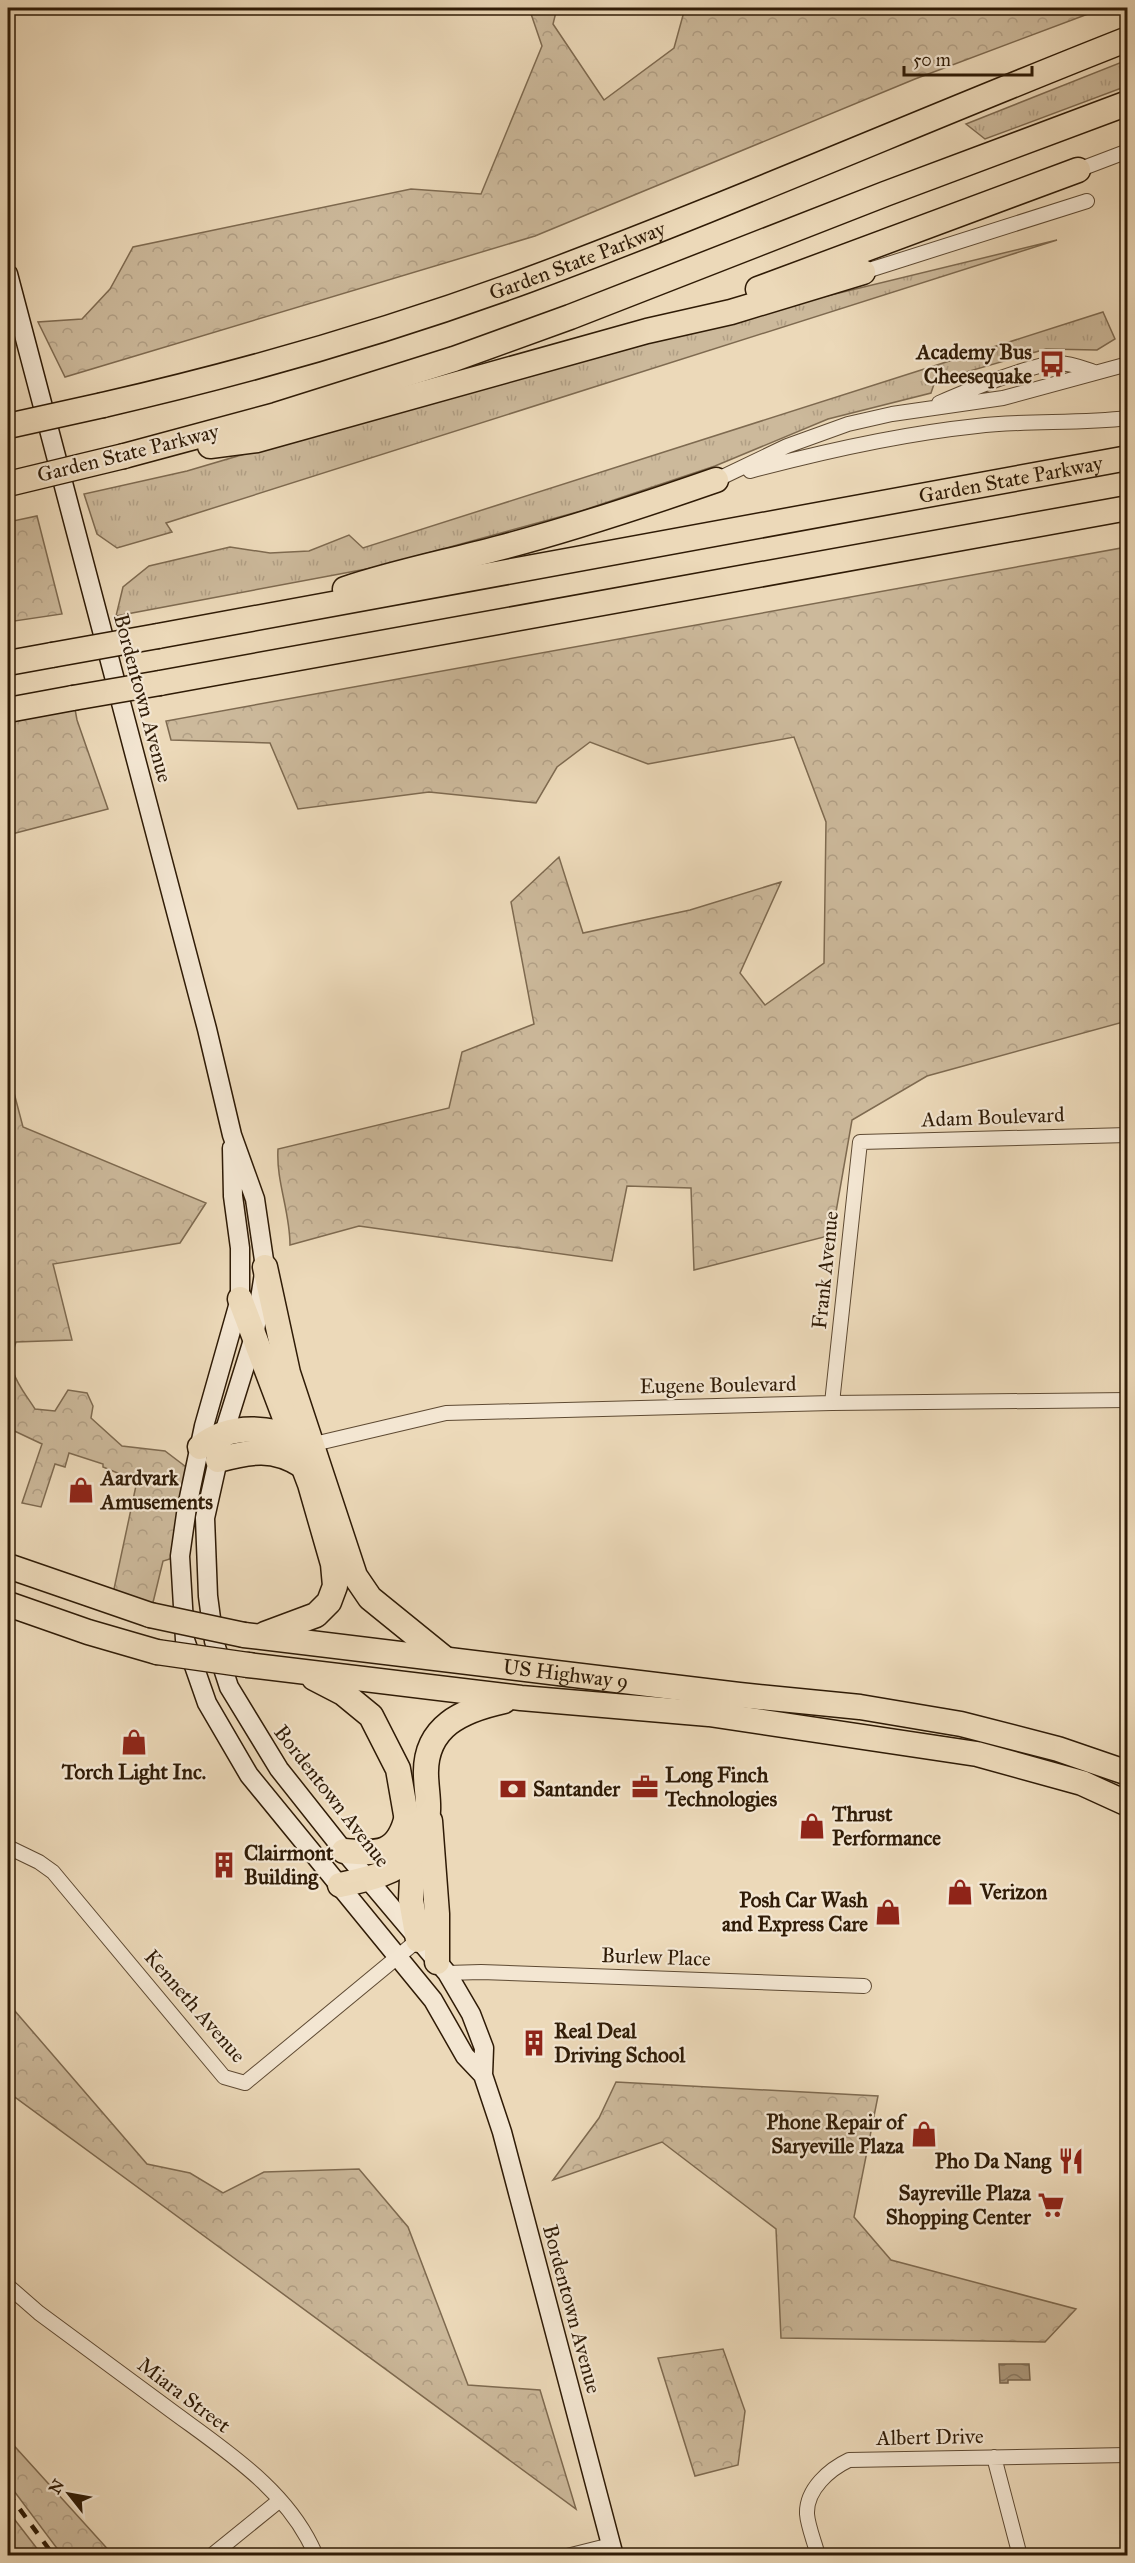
<svg xmlns="http://www.w3.org/2000/svg" width="1135" height="2563" font-family="'IM FELL Great Primer',serif">
	<style>
		.grass { fill: url(#grass-tufts); stroke: #7e6a50; stroke-width: 1.5 }
		.forest { fill: url(#forest-crowns); stroke: #7e6a50; stroke-width: 1.5 }
		.water { fill: url(#water-waves); stroke: #7a664d; stroke-width: 1.5 }
		.lines { fill: none; stroke-linecap: round; stroke-linejoin: round }
		.street-casing { stroke: #5e4a33; stroke-width: 16 }
		.secondary-casing { stroke: #2f1b06; stroke-width: 21 }
		.highway-casing { stroke: #2f1b06; stroke-width: 27 }
		.street { stroke: #f3e6d2; stroke-width: 14 }
		.secondary { stroke: #f3e6d2; stroke-width: 18 }
		.highway { stroke: #ecd9b9; stroke-width: 24 }
		.rail { stroke: #2f1b06; stroke-width: 4.5; stroke-dasharray: 10 10; stroke-linecap: butt }
		.highway-bridge-casing { stroke: #2f1b06; stroke-width: 27; stroke-linecap: butt }
		.highway-bridge { stroke: #ecd9b9; stroke-width: 24 }
		.labels { text-anchor: middle; dominant-baseline: central; stroke-width: 4.5; stroke-linejoin: round; paint-order: stroke }
		.street-label { font-size: 21px; fill: #2f1b06; stroke: #f3e6d2 }
		.poi-label { font-size: 21px; font-weight: bold; fill: #2f1b06; stroke: #f3e6d2; text-anchor: start }
	</style>
	<defs>
		<pattern id="grass-tufts" width="24" height="20" patternUnits="userSpaceOnUse" patternTransform="scale(1.5)"><rect width="24" height="20" fill="#ccb99b"/><path d="M3 7l-1-3M5 7V3M7 7l1-3M15 17l-1-3M17 17v-4M19 17l1-3" fill="none" stroke="#b09e84"/></pattern>
		<pattern id="forest-crowns" width="20" height="18" patternUnits="userSpaceOnUse" patternTransform="scale(1.5)"><rect width="20" height="18" fill="#ccb99b"/><path d="M2 6a3 3 0 1 1 6 0M12 15a3 3 0 1 1 6 0" fill="none" stroke="#b09e84"/></pattern>
		<pattern id="water-waves" width="16" height="10" patternUnits="userSpaceOnUse" patternTransform="scale(1.5)"><rect width="16" height="10" fill="#ac987c"/><path d="M0 5q4-4 8 0t8 0" fill="none" stroke="#8c7b64"/></pattern>
	</defs>
	<rect width="100%" height="100%" fill="#ecd9b9"/>
	<filter id="stains"><feTurbulence type="fractalNoise" baseFrequency=".00333" numOctaves="4"/><feColorMatrix values="0 0 0 0 .2 0 0 0 0 .09 0 0 0 0 .02 0 0 0 .5 -.17"/></filter>
	<radialGradient id="worn" r=".72"><stop offset=".6" stop-color="#630" stop-opacity="0"/><stop offset="1" stop-color="#630" stop-opacity=".3"/></radialGradient>
	<path class="grass" d="M1127,60V86L985,139L966,124Z
		M1057,240L166,523L172,532L117,548L97,534L84,494L187,471L556,362Z
		M1103,312L1115,339L1097,350L1046,349L935,381L931,393L828,419L715,466L581,511L377,567L116,616L123,587L149,566L230,547L270,553L309,551L349,535L363,548Z"/>
	<path class="forest" d="M529,8H557L553,24L604,100L674,48L685,8H1104L915,79L535,236L65,377L38,322L82,319L110,289L133,247L411,189L481,194L542,46Z
		M37,516L62,614L8,622V522Z
		M1127,547V1021L927,1076L852,1120L832,1235L694,1270L691,1188L627,1186L612,1261L359,1226L290,1245C290,1211 276,1182 278,1149L449,1108L462,1052L534,1024L511,902L559,857L583,933L690,910L781,882L740,973L765,1005L824,963L826,822L794,737L648,764L590,742L557,767L536,803L429,792L298,809L270,743L171,740L166,721Z
		M73,698L77,720L108,809L8,835V710Z
		M8,1070L23,1127L206,1203L180,1243L53,1264L72,1340L16,1342C5,1372 19,1384 35,1409L55,1411L68,1390L87,1393L93,1406L91,1418L122,1446L165,1451L194,1473L180,1556L163,1561L150,1615L111,1603L137,1481L103,1467V1464L69,1453L65,1467L55,1464L41,1507L22,1503L42,1444L8,1428Z
		M8,2003L147,2164L190,2173L223,2193L264,2172L359,2169L408,2227L468,2385L540,2390L576,2509L8,2092Z
		M616,2082L878,2096L854,2217L891,2260L1076,2309L1045,2342L781,2338L776,2229L662,2142L553,2180L599,2118Z
		M723,2349L745,2411L738,2465L695,2476L658,2358Z
		M8,2439L113,2555H62L8,2483Z
		M8,2511L42,2555H8Z"/>
	<path class="water" d="M999,2364H1029L1030,2380H1008V2383H1000Z"/>
	<g class="lines">
		<g class="street-casing">
			<path id="street" d="M1078,170L1128,151
				M863,272L1087,201
				M939,403C967,391 1030,364 1058,363C1071,363 1082,368 1094,372
				M750,471C825,451 900,434 977,426C1027,420 1078,424 1128,418
				M716,480L787,446L848,424L892,414L1003,398L1128,364
				M832,1403L860,1142L1128,1135
				M314,1444L446,1413L832,1403L1128,1400
				M8,1847L39,1862L53,1872L224,2077L245,2083L418,1940
				M447,1973L481,1972L864,1986
				M8,2286L39,2313C81,2344 123,2375 165,2406C221,2448 289,2489 316,2556
				M994,2457L1020,2556
				M211,2556L280,2500
				M567,2556L611,2545
				M818,2556C815,2543 808,2527 807,2514C806,2489 830,2469 849,2460L1128,2455"/>
		</g>
		<g class="secondary-casing">
			<path id="secondary" d="M8,274L207,1029L232,1135L255,1199L265,1267L254,1337L224,1433L205,1518L208,1596L214,1641L229,1687L279,1769L344,1851L447,1973L471,2014L484,2048L483,2075L502,2132L614,2556
				M232,1148L233,1196L240,1248V1299L204,1426L187,1507L180,1556L185,1640L207,1703L249,1775L433,2000L465,2056L483,2075"/>
		</g>
		<g class="highway-casing">
			<g id="highway">
				<path d="M758,289L1078,170"/>
				<path id="s1" d="M103,405C247,372 389,331 528,280C730,205 927,118 1128,39"/>
				<path d="M210,446L257,440L647,331L731,312L863,272"/>
				<path d="M124,456L276,415L454,359L570,317L885,194L1128,103"/>
				<path d="M345,589C395,572 447,562 499,548C572,529 644,505 716,480"/>
				<path id="s2" d="M158,636L1128,458"/>
				<path d="M8,663L52,655"/>
				<path d="M160,683L1128,508"/>
				<path d="M8,710L73,698"/>
				<path d="M265,1267L288,1373L355,1576L370,1598L444,1658"/>
				<path d="M240,1299L310,1484L333,1564L335,1586L329,1602L316,1615L265,1634"/>
				<path d="M200,1447C230,1423 268,1427 303,1440"/>
				<path d="M218,1460C250,1451 274,1447 303,1466"/>
				<path d="M8,1566L150,1615"/>
				<path d="M8,1604L88,1632L157,1652"/>
				<path id="s3" d="M244,1635L739,1695L860,1707L961,1724L1058,1749L1128,1773"/>
				<path d="M248,1665L521,1698L709,1714L977,1754L1082,1783L1128,1804"/>
				<path d="M314,1678L343,1693L371,1716L398,1769L413,1855L411,1900L418,1940"/>
				<path d="M430,1821L437,1914V1962"/>
				<path d="M344,1851C378,1854 398,1855 407,1816"/>
				<path d="M340,1885C363,1880 396,1874 412,1855C416,1850 419,1841 422,1834C432,1811 427,1800 426,1776C424,1726 463,1710 504,1701"/>
			</g>
		</g>
		<use href="#street" class="street"/>
		<use href="#secondary" class="secondary"/>
		<use href="#highway" class="highway"/>
		<path class="rail" d="M8,2493L54,2556"/>
		<g class="highway-bridge-casing">
			<path id="highway-bridge" d="M8,426L103,405
				M8,484L124,456
				M52,655L158,636
				M73,698L160,683
				M150,1615L244,1635
				M157,1652L248,1665"/>
		</g>
		<use href="#highway-bridge" class="highway-bridge"/>
	</g>
	<defs>
		<g id="bus-bare" transform="scale(2.07)"><path d="M-5-6H5V4H4V6H2V4H-2V6H-4V4H-5ZM-3.5-4V0h7V-4ZM-3.5 1.2v1.5H-2V1.2ZM2 1.2v1.5H3.5V1.2Z" fill="#8f2418" stroke="#f3e6d2" stroke-width="2.5" paint-order="stroke"/></g>
		<g id="shop-bare" transform="scale(2.07)"><path d="M-5-2.5h2.3a2.7 3.5 0 0 1 5.4 0H5L5.5 6h-11ZM-1.5-2.5h3a1.5 2.3 0 0 0-3 0Z" fill="#8f2418" stroke="#f3e6d2" stroke-width="2.5" paint-order="stroke"/></g>
		<g id="office-bare" transform="scale(2.07)"><path d="M-6-3h4V-5.5h4V-3h4V5H-6ZM-1-4.5V-3h2v-1.5ZM-6 0V1H6V0Z" fill="#8f2418" stroke="#f3e6d2" stroke-width="2.5" paint-order="stroke"/></g>
		<g id="bank-bare" transform="scale(2.07)"><path d="M-6-4H6V4H-6ZM0-2.3a2.3 2.3 0 1 0 0 4.6a2.3 2.3 0 1 0 0-4.6Z" fill="#8f2418" stroke="#f3e6d2" stroke-width="2.5" paint-order="stroke"/></g>
		<g id="building-bare" transform="scale(2.07)"><path d="M-4-6H4V6H1V3H-1V6H-4ZM-2.5-4.3h1.7v1.8h-1.7ZM.8-4.3h1.7v1.8H.8ZM-2.5-1h1.7V.8h-1.7ZM.8-1h1.7V.8H.8Z" fill="#8f2418" stroke="#f3e6d2" stroke-width="2.5" paint-order="stroke"/></g>
		<g id="restaurant-bare" transform="scale(2.07)"><path d="M-5-6h1v4h1v-4h1v4h1v-4h1v5L-1.5 .5V6h-2V.5L-5-1ZM5-6V6H3V1.5H1.5Q1.5-4 5-6Z" fill="#8f2418" stroke="#f3e6d2" stroke-width="2.5" paint-order="stroke"/></g>
		<g id="supermarket-bare" transform="scale(2.07)"><path d="M-6-5.5h2.5l.6 2H6L4.5 2H-2.5L-4.4-4H-6ZM-1.5 3.2a1.3 1.3 0 1 0 .1 0ZM3 3.2a1.3 1.3 0 1 0 .1 0Z" fill="#8f2418" stroke="#f3e6d2" stroke-width="2.5" paint-order="stroke"/></g>
	</defs>
	<g fill-rule="evenodd">
		<use href="#bus-bare" x="1052" y="364"/>
		<use href="#shop-bare" x="81" y="1490"/>
		<use href="#shop-bare" x="134" y="1742"/>
		<use href="#office-bare" x="645" y="1787"/>
		<use href="#bank-bare" x="513" y="1789"/>
		<use href="#shop-bare" x="812" y="1826"/>
		<use href="#building-bare" x="224" y="1865"/>
		<use href="#shop-bare" x="960" y="1892"/>
		<use href="#shop-bare" x="888" y="1912"/>
		<use href="#building-bare" x="534" y="2043"/>
		<use href="#shop-bare" x="924" y="2134"/>
		<use href="#restaurant-bare" x="1071" y="2161"/>
		<use href="#supermarket-bare" x="1051" y="2205"/>
	</g>
	<g class="labels">
		<g class="street-label">
			<text stroke="none"><textPath href="#s1" startOffset="496">Garden State Parkway</textPath></text>
			<text transform="translate(128 453) rotate(-14)">Garden State Parkway</text>
			<text stroke="none"><textPath href="#s2" startOffset="867">Garden State Parkway</textPath></text>
			<text transform="translate(143 698) rotate(75)">Bordentown Avenue</text>
			<text transform="translate(993 1117) rotate(-2)">Adam Boulevard</text>
			<text transform="translate(825 1270) rotate(-84)">Frank Avenue</text>
			<text transform="translate(718 1385) rotate(-1)">Eugene Boulevard</text>
			<text stroke="none"><textPath href="#s3" startOffset="324">US Highway 9</textPath></text>
			<text transform="translate(332 1796) rotate(52)">Bordentown Avenue</text>
			<text transform="translate(656 1957) rotate(2)">Burlew Place</text>
			<text transform="translate(195 2006) rotate(49)">Kenneth Avenue</text>
			<text transform="translate(572 2309) rotate(75)">Bordentown Avenue</text>
			<text transform="translate(184 2395) rotate(37)">Miara Street</text>
			<text transform="translate(930 2437) rotate(-1)">Albert Drive</text>
		</g>
		<g class="poi-label">
			<text x="1032" y="352" text-anchor="end">Academy Bus<tspan x="1032" dy="24">Cheesequake</tspan></text>
			<text x="101" y="1478">Aardvark<tspan x="101" dy="24">Amusements</tspan></text>
			<text x="134" y="1772" text-anchor="middle">Torch Light Inc.</text>
			<text x="665" y="1775">Long Finch<tspan x="665" dy="24">Technologies</tspan></text>
			<text x="533" y="1789">Santander</text>
			<text x="832" y="1814">Thrust<tspan x="832" dy="24">Performance</tspan></text>
			<text x="244" y="1853">Clairmont<tspan x="244" dy="24">Building</tspan></text>
			<text x="980" y="1892">Verizon</text>
			<text x="868" y="1900" text-anchor="end">Posh Car Wash<tspan x="868" dy="24">and Express Care</tspan></text>
			<text x="554" y="2031">Real Deal<tspan x="554" dy="24">Driving School</tspan></text>
			<text x="904" y="2122" text-anchor="end">Phone Repair of<tspan x="904" dy="24">Saryeville Plaza</tspan></text>
			<text x="1051" y="2161" text-anchor="end">Pho Da Nang</text>
			<text x="1031" y="2193" text-anchor="end">Sayreville Plaza<tspan x="1031" dy="24">Shopping Center</tspan></text>
		</g>
	</g>
	<rect width="1135" height="2563" fill="none" stroke="#ecd9b9" stroke-width="30"/>
	<rect x="9" y="9" width="1117" height="2545" fill="none" stroke="#2f1b06" stroke-width="3"/>
	<rect x="15" y="15" width="1105" height="2533" fill="none" stroke="#2f1b06" stroke-width="1.5"/>
	<g transform="translate(69 2494) rotate(301)" stroke="#f3e6d2" stroke-width="4.5" paint-order="stroke">
	<path d="M0-4.5L10 22L0 15L-10 22Z" fill="#2f1b06"/>
	<text y="-9" font-size="16" font-weight="bold" text-anchor="middle" fill="#2f1b06">N</text>
	</g>
	<path d="M904 66v9h128v-9" fill="none" stroke="#2f1b06" stroke-width="3"/>
	<text x="913" y="66" font-size="18" fill="#2f1b06" stroke="#f3e6d2" stroke-width="4.5" paint-order="stroke">50 m</text>
	<rect width="100%" height="100%" filter="url(#stains)"/>
	<rect width="100%" height="100%" fill="url(#worn)"/>
</svg>
